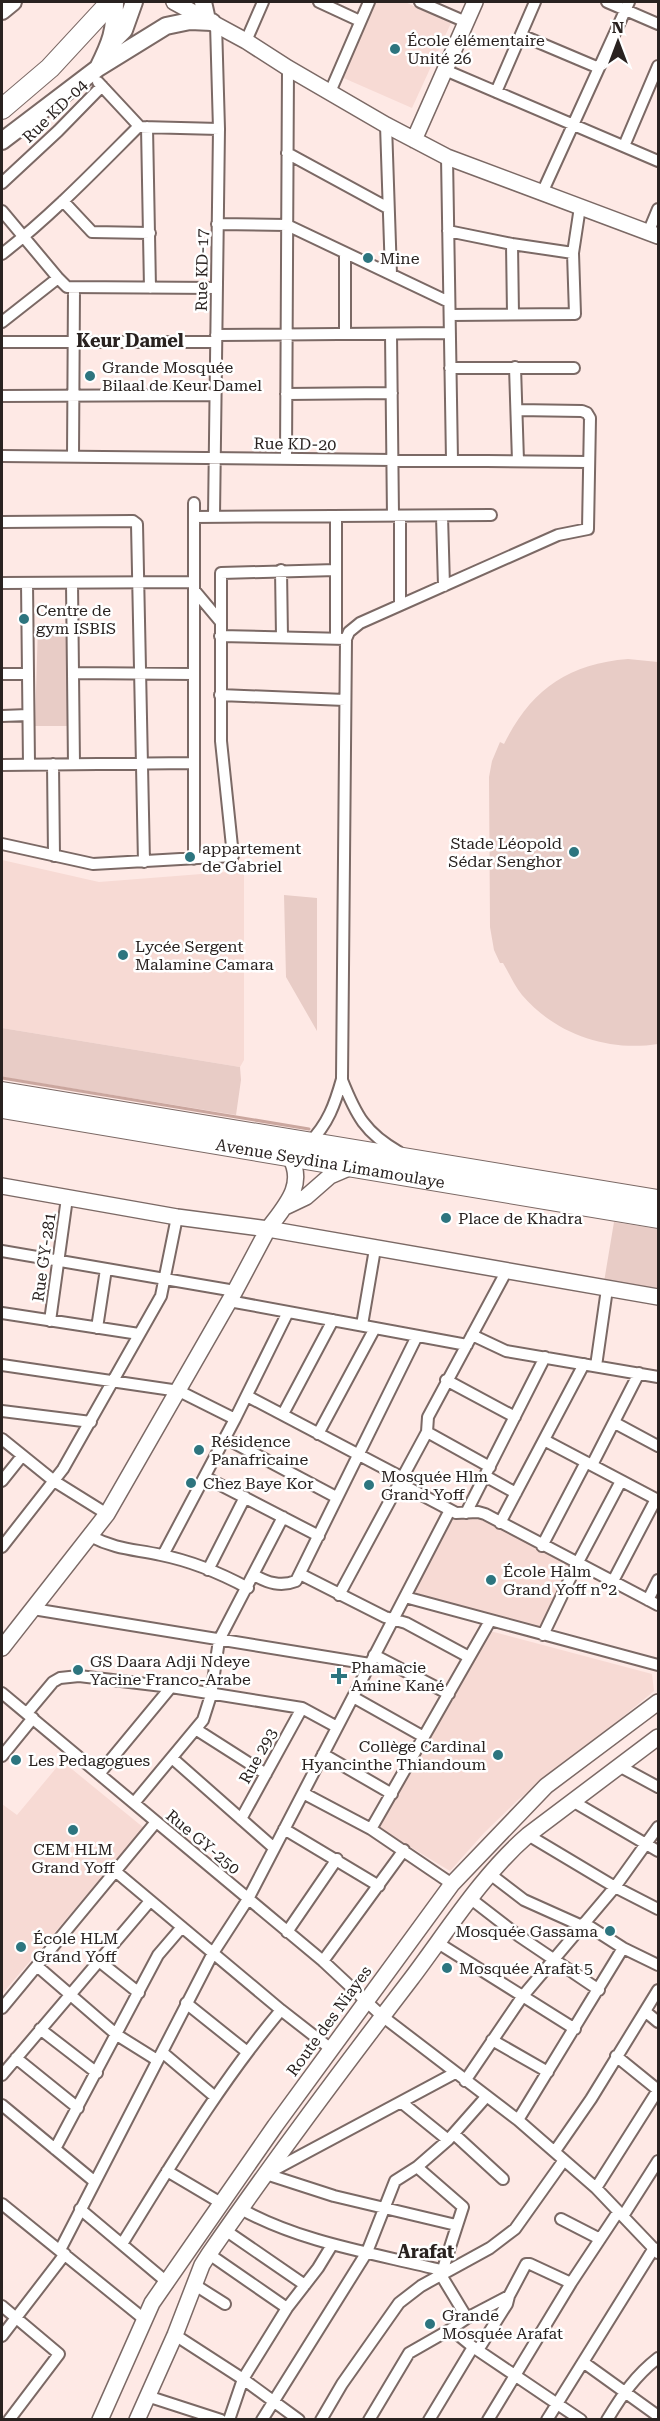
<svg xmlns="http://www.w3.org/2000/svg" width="660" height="2421" font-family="'Roboto Serif',serif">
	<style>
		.built { fill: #f7dad4 }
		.green { fill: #e8ccc6 }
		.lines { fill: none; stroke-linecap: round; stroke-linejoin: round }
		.stream { stroke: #caa69e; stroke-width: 3 }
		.street-casing { stroke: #7b6965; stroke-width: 14 }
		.secondary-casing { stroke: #7b6965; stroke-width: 18 }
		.primary-casing { stroke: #7b6965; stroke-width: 20 }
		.highway-casing { stroke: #7b6965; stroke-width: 22 }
		.street { stroke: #fff; stroke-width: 10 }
		.secondary { stroke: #fff; stroke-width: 15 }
		.primary { stroke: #fff; stroke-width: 16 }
		.highway { stroke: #fff; stroke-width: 20 }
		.poi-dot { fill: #2d757f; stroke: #fff; stroke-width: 2 }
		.labels { text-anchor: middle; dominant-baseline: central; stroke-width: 5; stroke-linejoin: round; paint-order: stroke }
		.poi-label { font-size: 16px; fill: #292220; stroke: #fff; text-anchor: start }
		.street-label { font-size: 16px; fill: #292220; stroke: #fff }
		.neighbourhood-label { font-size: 18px; font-weight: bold; fill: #292220; stroke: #fff }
	</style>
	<rect width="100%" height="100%" fill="#fee9e5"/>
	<path class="built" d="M372,2H405L451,23L412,108L339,76Z
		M2,860L99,882L240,871L244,875V1060L240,1067L2,1028Z
		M451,1513L484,1516L573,1565L542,1631L408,1595Z
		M490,1631L652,1674L654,1691L556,1772L519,1799L484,1833L450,1871L376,1826L430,1737Z
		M62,1761L144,1828L2,1994V1804L17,1815Z"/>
	<path class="green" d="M72,623L68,726H35L38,624Z
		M628,659L658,662V1044C608,1052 555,1034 522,995C514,985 509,973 503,963H500L494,950L490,927L489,777L492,761L500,742L504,744C531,690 567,664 628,659Z
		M284,895L317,898V1031L286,977Z
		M2,1028L240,1067L241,1080L236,1115L2,1077Z
		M614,1222L658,1229V1291L604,1282Z"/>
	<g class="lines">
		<path class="stream" d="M2,1078L309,1129"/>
		<g class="street-casing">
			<path id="street" d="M319,2L360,21
				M420,2L466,22
				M607,2L658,24
				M521,35L599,68
				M246,41L263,2
				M445,70L658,161
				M98,82L139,126
				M330,92L369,2
				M496,92L535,2
				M386,125L391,274
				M142,127L219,129
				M147,127L150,288
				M624,146L658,66
				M287,153L388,208
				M447,157L452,460
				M2,183L58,131L102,86
				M542,193L629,2
				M63,201L92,232L150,233
				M2,211L58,278L67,287L217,288
				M217,224L287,225L449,302
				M448,231L512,244L573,253
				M648,233L658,209
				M512,244L513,314
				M2,254C51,216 95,170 139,126
				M450,315L575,314L573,253L580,207
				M2,322L58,278
				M345,334V253
				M391,334L393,516
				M216,335L450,333
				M2,342H216
				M515,367L518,461
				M450,368H574
				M286,394L392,393
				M2,396L215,395
				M2,456L589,462
				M73,457L74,288
				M286,459L288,68
				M194,503V859
				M214,516L219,129L216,24
				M336,516V638
				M442,516L444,586
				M194,517L491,515
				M2,522L133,521L137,524L144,862
				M281,570L282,637
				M2,583L194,582
				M27,583L29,764
				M72,583L74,764
				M194,590L220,621
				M400,605V516
				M220,636L346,639
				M73,673L194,674
				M2,674H27
				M220,695L345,700
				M2,716L28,715
				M53,764L54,856
				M2,765L194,763
				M2,844L93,864L233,856L221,741V573L336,570
				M342,1080C356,1115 365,1133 399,1152
				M309,1143C328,1124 335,1104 342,1079L346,639L349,632L360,623L558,535L588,529L590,418L587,413L582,411L517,410
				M2,1251L235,1291
				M229,1301L467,1345
				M2,1313L139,1334
				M50,1321L67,1198
				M362,1325L375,1249
				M97,1328L106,1269
				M472,1335L506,1351L658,1377
				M2,1365L179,1391L235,1419
				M596,1366L607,1289
				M446,1380L515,1417
				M247,1396L401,1477
				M2,1411L91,1422
				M283,1414L333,1320
				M615,1423L658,1446
				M427,1432L490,1467
				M318,1434L375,1328
				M225,1438L336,1497
				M2,1439L54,1481L107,1514
				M544,1440L658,1500
				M592,1465L639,1373
				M485,1476L516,1493
				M205,1477L319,1536
				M2,1481L22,1456
				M399,1483L456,1513L478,1512L485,1514L658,1605
				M466,1513L545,1357
				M500,1523L584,1364
				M90,1536C117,1550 134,1549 161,1555C191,1561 222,1574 248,1588
				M542,1546L586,1462
				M2,1547L63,1469L161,1296L177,1217
				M163,1555L235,1419L288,1312
				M208,1570L245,1497
				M300,1574L385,1617L406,1623L469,1657
				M254,1575C268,1583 281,1587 296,1581L417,1336
				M613,1581L656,1499
				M339,1595L427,1432L428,1417L506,1272
				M405,1597L658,1665
				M648,1600L658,1580
				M33,1609L370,1664
				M543,1635L577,1564L621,1481
				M374,1655L449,1694
				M2,1693L323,1961L382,2016L518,2120L596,2188L658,2253
				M353,1697L424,1737
				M27,1713L53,1682L60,1678L79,1676L171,1687L302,1708L337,1727
				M197,1730L266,1774
				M323,1754L392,1794
				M2,1756L33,1718
				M172,1758L274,1848
				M619,1766L658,1787
				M99,1774L171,1687
				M303,1793L371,1829L452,1884
				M574,1802L658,1851
				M134,1803L203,1720L211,1695L219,1640L283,1517
				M241,1819L302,1708
				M284,1829L379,1886
				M371,1829L490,1621
				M528,1835L615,1887L658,1909
				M115,1871L281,2010L331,2049
				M490,1874L524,1900L582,1926
				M471,1899L519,1936L599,1990
				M584,1923L623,1948L658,1965
				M287,1932L337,1859
				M438,1943L575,2029
				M99,1961L139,1993
				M323,1961L404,1850
				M37,1966L117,2035L157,2060
				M186,2003L246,2051
				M2,2008L156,1822
				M646,2012L658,2022
				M40,2029L97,2073
				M492,2040L548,2072
				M162,2052L214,2096
				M616,2056L658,2090
				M16,2058L78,2108
				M2,2075L150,1901
				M465,2081L522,1997L615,1887L658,1827
				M401,2102L448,2140
				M2,2105L95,2182
				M518,2120L623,1948
				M454,2134L503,2179
				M55,2149L158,1955L182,1927
				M555,2151L591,2099L658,1990
				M417,2167L463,2207L441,2275L467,2318
				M167,2171L221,2203
				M270,2172L455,2073
				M266,2174L334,2196L456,2225
				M596,2188L658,2090
				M2,2204L144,2319
				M80,2209L168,2283
				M241,2209C303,2243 373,2253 441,2270
				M623,2216L658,2161
				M561,2219L600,2239
				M225,2230L305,2285
				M122,2244C173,2162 219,2084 281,2010
				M60,2250L213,1953L248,1899L450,1510
				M209,2254L287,2308
				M195,2285L225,2304
				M2,2306L59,2354L9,2420
				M451,2329L473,2347L581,2420
				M175,2335L243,2379L299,2420
				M2,2336L65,2254
				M478,2350L507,2304L509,2296
				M583,2362L658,2416
				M147,2396L221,2420
				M229,2420L243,2379L287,2308L318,2268L332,2245
				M262,2420L367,2252L395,2181L417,2167L448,2140L486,2097
				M321,2420L342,2384L399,2303L421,2286L490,2248L515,2229L564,2160
				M369,2420L409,2353L451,2329L467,2318L509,2296L526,2264H530L571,2283
				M429,2420L473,2347
				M488,2420L571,2283L618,2212
				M547,2420L654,2248
				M607,2420C622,2395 636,2375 658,2358"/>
		</g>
		<g class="secondary-casing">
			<path id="secondary" d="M174,2L246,41L288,68L386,125L447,157L658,236
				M414,140L475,2
				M2,1186L177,1217L268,1229L658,1297
				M285,1207L306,1197L330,1176L351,1167
				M2,1648L107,1514L235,1291L268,1229C285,1206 306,1185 290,1157
				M100,2420L152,2303L275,2126L452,1884L546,1786L658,1702
				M137,2420L175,2335L202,2265L209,2254C274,2160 342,2069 411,1979C448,1930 482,1875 528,1835L658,1737"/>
		</g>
		<g class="primary-casing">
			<path id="primary" d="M203,2L207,20
				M2,11L13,2
				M112,42L124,30L134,2
				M98,68C111,42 115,31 115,2
				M2,141L98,68L166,26L190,21L212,22"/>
		</g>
		<g class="highway-casing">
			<g id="highway">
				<path d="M2,109L50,68L111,2"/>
				<path d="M2,1092L658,1200"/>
				<path id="s1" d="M2,1108L658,1218"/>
			</g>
		</g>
		<use href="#street" class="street"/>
		<use href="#secondary" class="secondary"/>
		<use href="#primary" class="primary"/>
		<use href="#highway" class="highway"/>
	</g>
	<g class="poi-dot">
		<circle cx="395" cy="49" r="6"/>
		<circle cx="368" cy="258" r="6"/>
		<circle cx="90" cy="376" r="6"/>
		<circle cx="24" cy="619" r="6"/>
		<circle cx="574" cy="852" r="6"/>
		<circle cx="190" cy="857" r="6"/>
		<circle cx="123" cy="955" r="6"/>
		<circle cx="446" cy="1218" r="6"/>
		<circle cx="199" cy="1450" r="6"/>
		<circle cx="191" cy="1483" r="6"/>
		<circle cx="369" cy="1485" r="6"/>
		<circle cx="491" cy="1580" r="6"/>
		<circle cx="78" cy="1670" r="6"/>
		<path d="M336 1667h6v6h6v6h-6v6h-6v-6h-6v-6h6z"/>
		<circle cx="498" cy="1755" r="6"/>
		<circle cx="16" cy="1760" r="6"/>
		<circle cx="73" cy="1830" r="6"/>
		<circle cx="610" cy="1931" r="6"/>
		<circle cx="21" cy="1947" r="6"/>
		<circle cx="447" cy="1968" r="6"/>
		<circle cx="430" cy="2324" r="6"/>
	</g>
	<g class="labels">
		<g class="poi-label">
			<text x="407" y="40">École élémentaire<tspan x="407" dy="18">Unité 26</tspan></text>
			<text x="380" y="258">Mine</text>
			<text x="102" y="367">Grande Mosquée<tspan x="102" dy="18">Bilaal de Keur Damel</tspan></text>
			<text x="36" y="610">Centre de<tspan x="36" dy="18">gym ISBIS</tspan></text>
			<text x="562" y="843" text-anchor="end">Stade Léopold<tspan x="562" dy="18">Sédar Senghor</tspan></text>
			<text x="202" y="848">appartement<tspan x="202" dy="18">de Gabriel</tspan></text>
			<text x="135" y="946">Lycée Sergent<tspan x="135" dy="18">Malamine Camara</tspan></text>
			<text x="458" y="1218">Place de Khadra</text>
			<text x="211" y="1441">Résidence<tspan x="211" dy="18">Panafricaine</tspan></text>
			<text x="381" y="1476">Mosquée Hlm<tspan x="381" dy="18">Grand Yoff</tspan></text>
			<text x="203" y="1483">Chez Baye Kor</text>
			<text x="503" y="1571">École Halm<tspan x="503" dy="18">Grand Yoff n°2</tspan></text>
			<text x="90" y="1661">GS Daara Adji Ndeye<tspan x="90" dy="18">Yacine Franco-Arabe</tspan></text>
			<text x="351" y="1667">Phamacie<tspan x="351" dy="18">Amine Kané</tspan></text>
			<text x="486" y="1746" text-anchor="end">Collège Cardinal<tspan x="486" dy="18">Hyancinthe Thiandoum</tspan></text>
			<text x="28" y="1760">Les Pedagogues</text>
			<text x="73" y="1849" text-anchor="middle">CEM HLM<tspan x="73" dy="18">Grand Yoff</tspan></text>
			<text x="598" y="1931" text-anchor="end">Mosquée Gassama</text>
			<text x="33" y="1938">École HLM<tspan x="33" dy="18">Grand Yoff</tspan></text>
			<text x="459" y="1968">Mosquée Arafat 5</text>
			<text x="442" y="2315">Grande<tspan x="442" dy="18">Mosquée Arafat</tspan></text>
		</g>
		<g class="street-label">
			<text transform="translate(55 111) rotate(-44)">Rue KD-04</text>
			<text transform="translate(202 270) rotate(-89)">Rue KD-17</text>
			<text transform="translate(295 444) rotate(1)">Rue KD-20</text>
			<text stroke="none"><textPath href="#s1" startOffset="333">Avenue Seydina Limamoulaye</textPath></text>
			<text transform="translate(44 1257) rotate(-82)">Rue GY-281</text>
			<text transform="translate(258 1756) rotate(-61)">Rue 293</text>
			<text transform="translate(203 1842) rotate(40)">Rue GY-250</text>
			<text transform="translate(329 2021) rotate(-54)">Route des Niayes</text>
		</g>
		<g class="neighbourhood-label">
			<text x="130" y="340">Keur Damel</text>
			<text x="426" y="2251">Arafat</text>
		</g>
	</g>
	<rect width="660" height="2421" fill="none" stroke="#292220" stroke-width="6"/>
	<g transform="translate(618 42)" stroke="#ffffff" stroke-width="4.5" paint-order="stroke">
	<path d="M0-4.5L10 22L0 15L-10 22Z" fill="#292220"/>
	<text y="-9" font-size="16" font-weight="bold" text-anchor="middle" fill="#292220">N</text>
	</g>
</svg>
